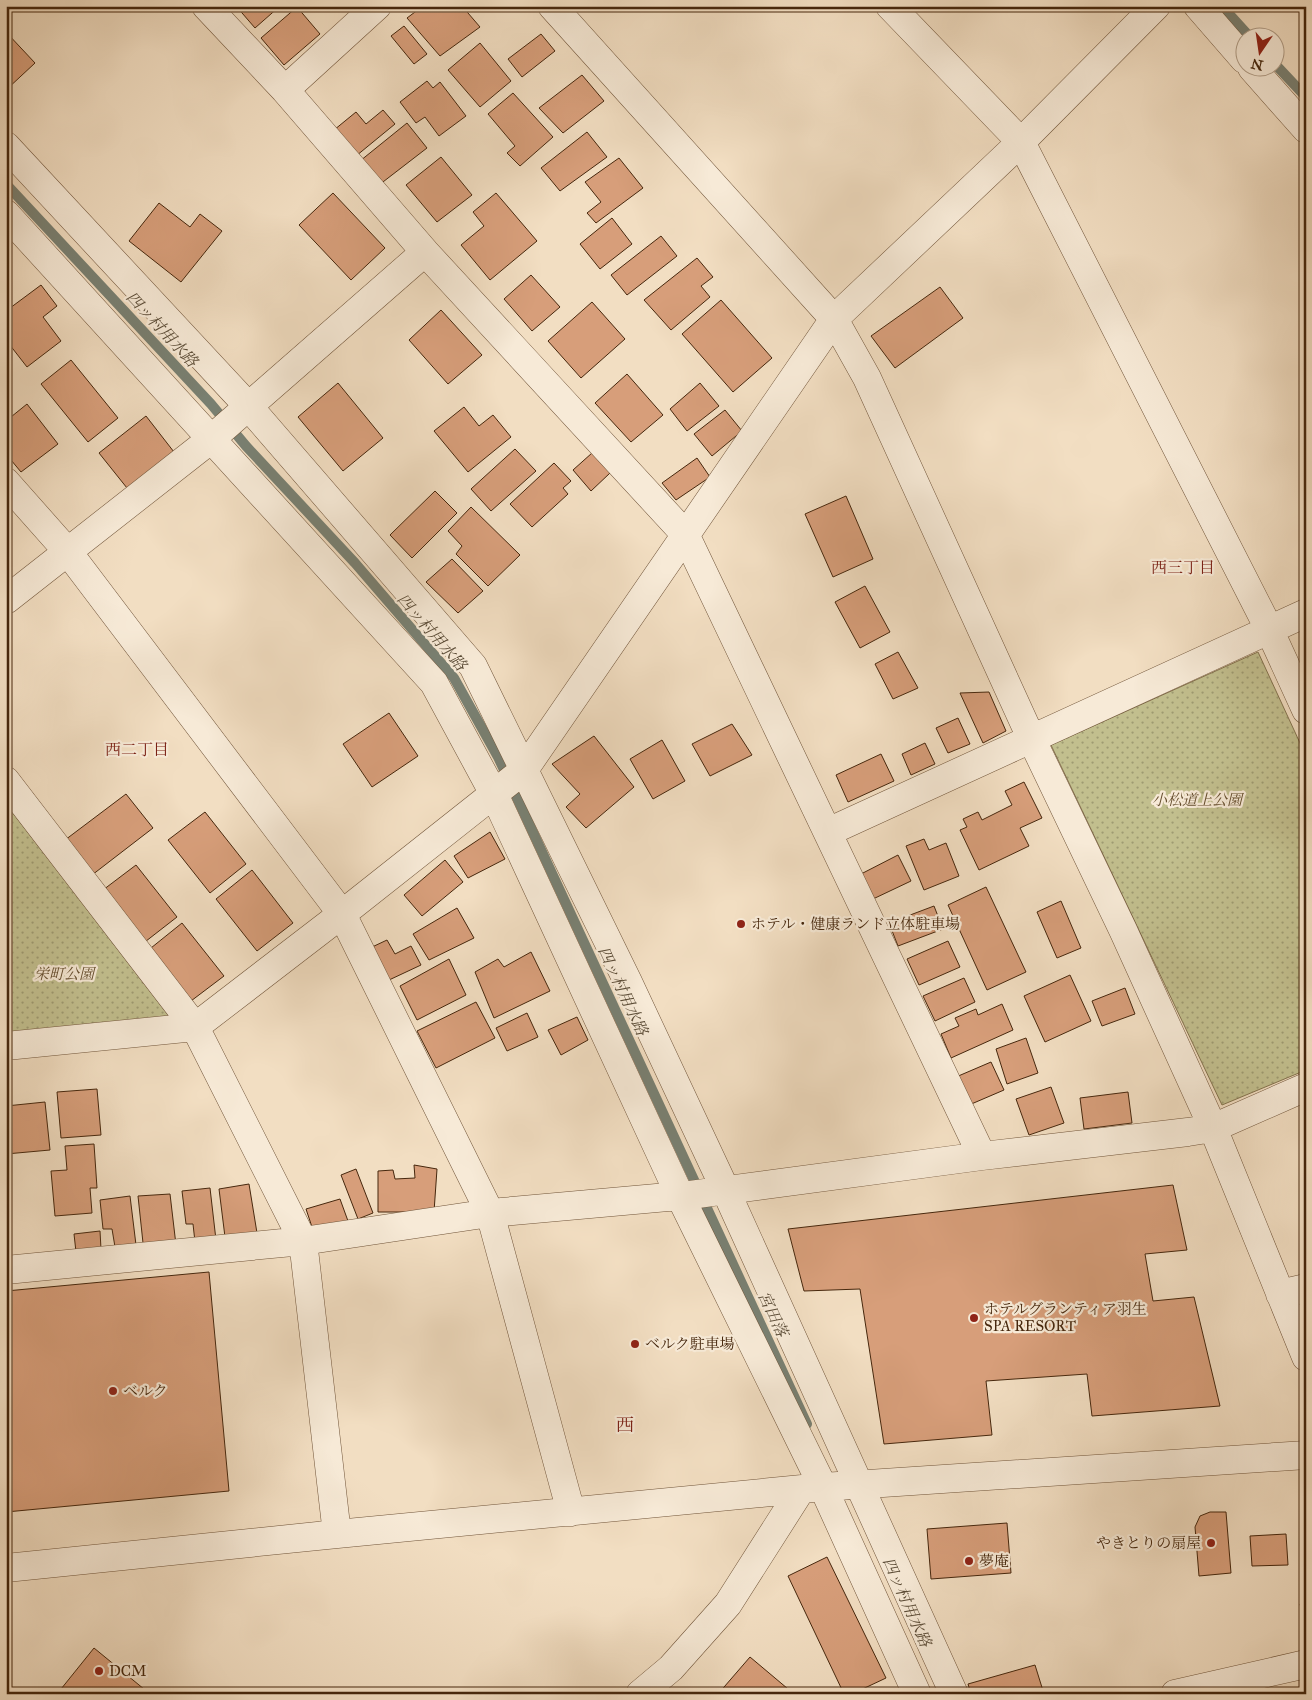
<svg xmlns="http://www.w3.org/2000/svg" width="1312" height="1700" font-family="'IM FELL Great Primer','Noto Serif JP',serif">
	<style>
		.park { fill: url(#park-dots); stroke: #84734e }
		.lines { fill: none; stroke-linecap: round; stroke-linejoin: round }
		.stream { stroke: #798072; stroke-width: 10 }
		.building { fill: #d79e7a; stroke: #46270d }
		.minor-casing { stroke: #71553a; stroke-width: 29 }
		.minor { stroke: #f7ead7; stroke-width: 28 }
		.poi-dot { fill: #8f2418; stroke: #f7ead7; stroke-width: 2 }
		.labels { text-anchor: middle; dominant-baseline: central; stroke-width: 4.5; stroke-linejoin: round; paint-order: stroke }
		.park-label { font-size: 15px; font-style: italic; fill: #654d2d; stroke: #f7ead7 }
		.poi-label { font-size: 15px; fill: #46270d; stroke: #f7ead7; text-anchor: start }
		.water-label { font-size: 16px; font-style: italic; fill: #5b4c37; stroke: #f7ead7 }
		.neighbourhood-label { font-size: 16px; fill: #7a1f14; stroke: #f7ead7 }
		.quarter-label { font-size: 18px; fill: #7a1f14; stroke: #f7ead7 }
	</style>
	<defs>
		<pattern id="park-dots" width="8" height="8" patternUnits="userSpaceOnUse" patternTransform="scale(1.25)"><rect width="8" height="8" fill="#c2bf8e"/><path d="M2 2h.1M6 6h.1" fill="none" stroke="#9f9b72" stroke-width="1.8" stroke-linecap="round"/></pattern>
	</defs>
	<rect width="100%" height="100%" fill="#f2dec2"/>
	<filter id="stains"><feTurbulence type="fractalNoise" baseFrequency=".004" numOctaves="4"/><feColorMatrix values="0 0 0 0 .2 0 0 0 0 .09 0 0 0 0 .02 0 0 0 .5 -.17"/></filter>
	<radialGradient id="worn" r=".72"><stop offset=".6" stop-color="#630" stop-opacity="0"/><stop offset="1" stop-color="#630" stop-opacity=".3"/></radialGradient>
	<path class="park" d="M1258,652L1306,756V1070L1222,1105L1051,745Z
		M6,804L172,1020L6,1038Z"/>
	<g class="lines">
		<path class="stream" d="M1222,6L1251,38
			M1274,63L1306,97
			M6,184L211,404L246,446L355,563L454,678L498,757L519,802L807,1424"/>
	</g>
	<path class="building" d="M236,6H280L255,28Z
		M423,6H462L480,27L440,56L407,18Z
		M297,7L320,34L284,65L261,38Z
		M404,26L427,54L414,64L391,36Z
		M6,32L35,63L6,90Z
		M541,34L555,51L522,77L508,59Z
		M480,43L511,81L480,107L448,70Z
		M582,75L604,101L563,133L539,108Z
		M427,81L433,88L440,82L466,116L439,136L425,117L416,123L400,102Z
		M513,93L553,137L520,166L507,153L515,146L488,114Z
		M383,110L395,124L356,156L334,130L356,112L366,124Z
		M407,123L427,148L379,185L360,161Z
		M587,132L607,157L560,191L541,168Z
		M441,157L472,195L437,222L406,185Z
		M619,158L643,188L596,223L587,213L601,202L585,182Z
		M333,193L385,248L351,280L299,225Z
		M496,193L537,241L490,280L461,245L484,226L473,212Z
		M159,203L190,227L200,214L222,231L181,282L129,241Z
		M612,218L632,244L600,269L580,244Z
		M661,236L677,256L627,295L611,275Z
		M697,258L713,277L701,286L710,297L671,330L644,300Z
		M531,275L560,307L532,331L504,299Z
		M41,285L57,306L43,317L61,341L27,367L6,340V311Z
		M940,287L963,318L895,368L871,336Z
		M721,300L772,358L733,392L682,334Z
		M592,302L625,339L581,378L548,341Z
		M441,310L482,355L448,384L409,340Z
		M71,360L118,418L88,442L41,384Z
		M627,374L663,415L631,442L595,403Z
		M338,383L383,438L343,471L298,417Z
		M700,383L719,406L687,431L670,409Z
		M27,404L58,444L21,472L6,454V421Z
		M464,407L479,426L493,415L511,437L468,472L434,431Z
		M725,410L742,431L712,456L694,434Z
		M146,416L174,452L127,488L99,453Z
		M515,449L536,471L491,511L471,489Z
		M592,453L610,473L591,491L573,470Z
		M697,458L710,477L676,500L662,483Z
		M554,463L571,481L563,488L568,494L532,527L510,504Z
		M435,491L457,513L412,558L390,535Z
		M846,496L873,559L833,577L805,514Z
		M471,507L520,555L488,586L456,554L462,546L448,531Z
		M452,559L483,591L458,613L426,582Z
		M865,586L890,632L860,648L835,602Z
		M898,652L918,688L893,699L875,664Z
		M989,692L1006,731L983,743L960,693Z
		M389,713L418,756L372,787L343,744Z
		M958,718L970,744L948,753L936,728Z
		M732,724L752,755L710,776L692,744Z
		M594,736L634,787L586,828L566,807L580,794L552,764Z
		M662,740L685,781L653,799L630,759Z
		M925,743L935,764L911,775L902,754Z
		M881,754L894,781L848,802L836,775Z
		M1024,782L1042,818L1020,828L1029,846L979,870L960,830L967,827L963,819L978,812L982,820L1012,805L1005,791Z
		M126,794L153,828L92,875L65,840Z
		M205,812L246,864L210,893L168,840Z
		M490,832L505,859L468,878L454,856Z
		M924,839L929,850L946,843L959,876L924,890L906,846Z
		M898,855L911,881L873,899L861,874Z
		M445,860L463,882L422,916L404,895Z
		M136,865L177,917L141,945L99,893Z
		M252,870L293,923L257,951L216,899Z
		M986,887L1026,972L987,990L948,905Z
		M1061,901L1081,948L1057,958L1037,912Z
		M934,906L943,929L898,946L889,923Z
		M457,908L474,938L429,960L413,934Z
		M182,923L224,976L187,1004L146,952Z
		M387,940L395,954L411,946L421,965L389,980L370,948Z
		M948,941L960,967L919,985L907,959Z
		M531,952L550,991L494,1018L475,972L498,959L504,967Z
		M449,959L466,995L417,1020L400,986Z
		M1070,975L1091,1021L1045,1042L1024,996Z
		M964,978L975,1002L935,1021L923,996Z
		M1125,988L1135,1014L1102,1026L1092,1001Z
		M476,1002L495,1038L436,1068L417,1031Z
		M1002,1004L1013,1030L951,1058L941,1034L959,1026L955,1018L976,1009L978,1015Z
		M527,1013L538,1037L507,1051L496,1028Z
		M577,1017L588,1040L561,1055L548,1030Z
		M1026,1038L1038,1073L1007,1084L996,1049Z
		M991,1062L1004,1090L969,1105L956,1077Z
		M1051,1087L1064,1123L1029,1135L1016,1099Z
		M97,1089L101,1135L61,1138L57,1092Z
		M1128,1092L1132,1123L1084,1129L1080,1098Z
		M45,1102L50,1150L6,1154V1106Z
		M94,1144L97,1188H90L92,1213L55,1216L51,1171L67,1170L65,1146Z
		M414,1165L437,1169L434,1212H378V1171L393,1170L395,1179L415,1178Z
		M356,1169L373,1213L358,1219L341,1175Z
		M249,1184L257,1233L225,1237L219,1189Z
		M1173,1185L1187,1250L1145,1254L1153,1301L1194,1297L1220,1406L1092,1416L1087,1374L986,1381L992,1435L884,1444L860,1289L804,1291L788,1229Z
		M210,1188L216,1240L195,1242L193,1224H186L182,1191Z
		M170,1194L176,1245L143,1243L138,1196Z
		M130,1196L136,1245L115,1247L112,1229H103L100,1200Z
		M340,1199L348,1221L313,1230L306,1209Z
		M100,1231L101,1249L76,1252L74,1234Z
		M209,1272L229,1491L6,1512V1291Z
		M1210,1512H1226L1231,1573L1199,1576L1195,1527L1200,1516Z
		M1007,1523L1011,1573L931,1579L927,1529Z
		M1286,1534L1288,1565L1252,1566L1250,1536Z
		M827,1557L886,1678L852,1694H844L788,1576Z
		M1306,1603V1628L1300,1604Z
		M94,1648L150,1694H57Z
		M750,1657L794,1694H718Z
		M1035,1665L1044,1694H971L968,1684Z"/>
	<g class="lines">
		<g class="minor-casing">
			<path id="minor" d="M206,6L285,90L425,252L685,534L982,1156
				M552,6L834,319L867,378L1032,740L1123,930L1213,1128L1306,1357
				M890,6L1021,142L1269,629L1306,710
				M1198,6L1244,59
				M1252,68L1306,129
				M285,90L377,6
				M6,146L249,407L473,666L628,982L725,1189L954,1694
				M6,214L434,683L494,794L680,1196L823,1487L917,1694
				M6,482L68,552L342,914L490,1213L571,1512
				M6,600L210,440L425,252
				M6,781L195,1027L303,1241L337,1534
				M828,832L1306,613
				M6,1046L195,1027L342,914L524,770L834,319L1021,142L1156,6
				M6,1270L303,1241L490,1213L690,1195L982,1156L1188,1132L1213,1128L1306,1087
				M1280,1294L1306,1288
				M6,1568L337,1534L823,1487L1306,1455
				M640,1694L671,1668L728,1604L800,1491
				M1175,1694L1306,1664"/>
		</g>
		<use href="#minor" class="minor"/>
	</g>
	<g class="poi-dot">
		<circle cx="741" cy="924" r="5"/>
		<circle cx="974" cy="1318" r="5"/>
		<circle cx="635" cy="1344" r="5"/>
		<circle cx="113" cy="1391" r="5"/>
		<circle cx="1211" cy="1543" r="5"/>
		<circle cx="969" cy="1561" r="5"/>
		<circle cx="99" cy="1671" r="5"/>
	</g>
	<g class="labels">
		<g class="park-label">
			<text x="1197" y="800">小松道上公園</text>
			<text x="64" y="974">栄町公園</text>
		</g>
		<g class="poi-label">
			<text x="751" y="924">ホテル・健康ランド立体駐車場</text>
			<text x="984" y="1309">ホテルグランティア羽生<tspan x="984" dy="17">SPA RESORT</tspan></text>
			<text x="645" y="1344">ベルク駐車場</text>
			<text x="123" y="1391">ベルク</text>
			<text x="1201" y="1543" text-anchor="end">やきとりの扇屋</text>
			<text x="979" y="1561">夢庵</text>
			<text x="109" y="1671">DCM</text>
		</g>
		<g class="water-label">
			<text transform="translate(162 329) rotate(47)">四ッ村用水路</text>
			<text transform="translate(432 632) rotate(49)">四ッ村用水路</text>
			<text transform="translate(623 991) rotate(65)">四ッ村用水路</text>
			<text transform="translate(773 1314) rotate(65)">宮田落</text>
			<text transform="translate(907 1602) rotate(66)">四ッ村用水路</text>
		</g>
		<g class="neighbourhood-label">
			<text x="1183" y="567">西三丁目</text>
			<text x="137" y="749">西二丁目</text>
		</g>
		<g class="quarter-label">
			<text x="625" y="1425">西</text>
		</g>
	</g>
	<rect width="1312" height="1700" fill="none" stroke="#f2dec2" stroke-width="25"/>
	<rect x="8" y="8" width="1297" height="1685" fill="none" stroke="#46270d" stroke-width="2.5"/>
	<rect x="12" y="12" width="1287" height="1675" fill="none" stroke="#46270d"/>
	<g transform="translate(1260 52) rotate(193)"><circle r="24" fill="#f7ead7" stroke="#b09c86"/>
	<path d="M0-4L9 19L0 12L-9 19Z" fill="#8f2418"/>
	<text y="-8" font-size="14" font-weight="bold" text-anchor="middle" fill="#46270d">N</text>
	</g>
	<rect width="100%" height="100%" filter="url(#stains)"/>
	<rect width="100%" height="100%" fill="url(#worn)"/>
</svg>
